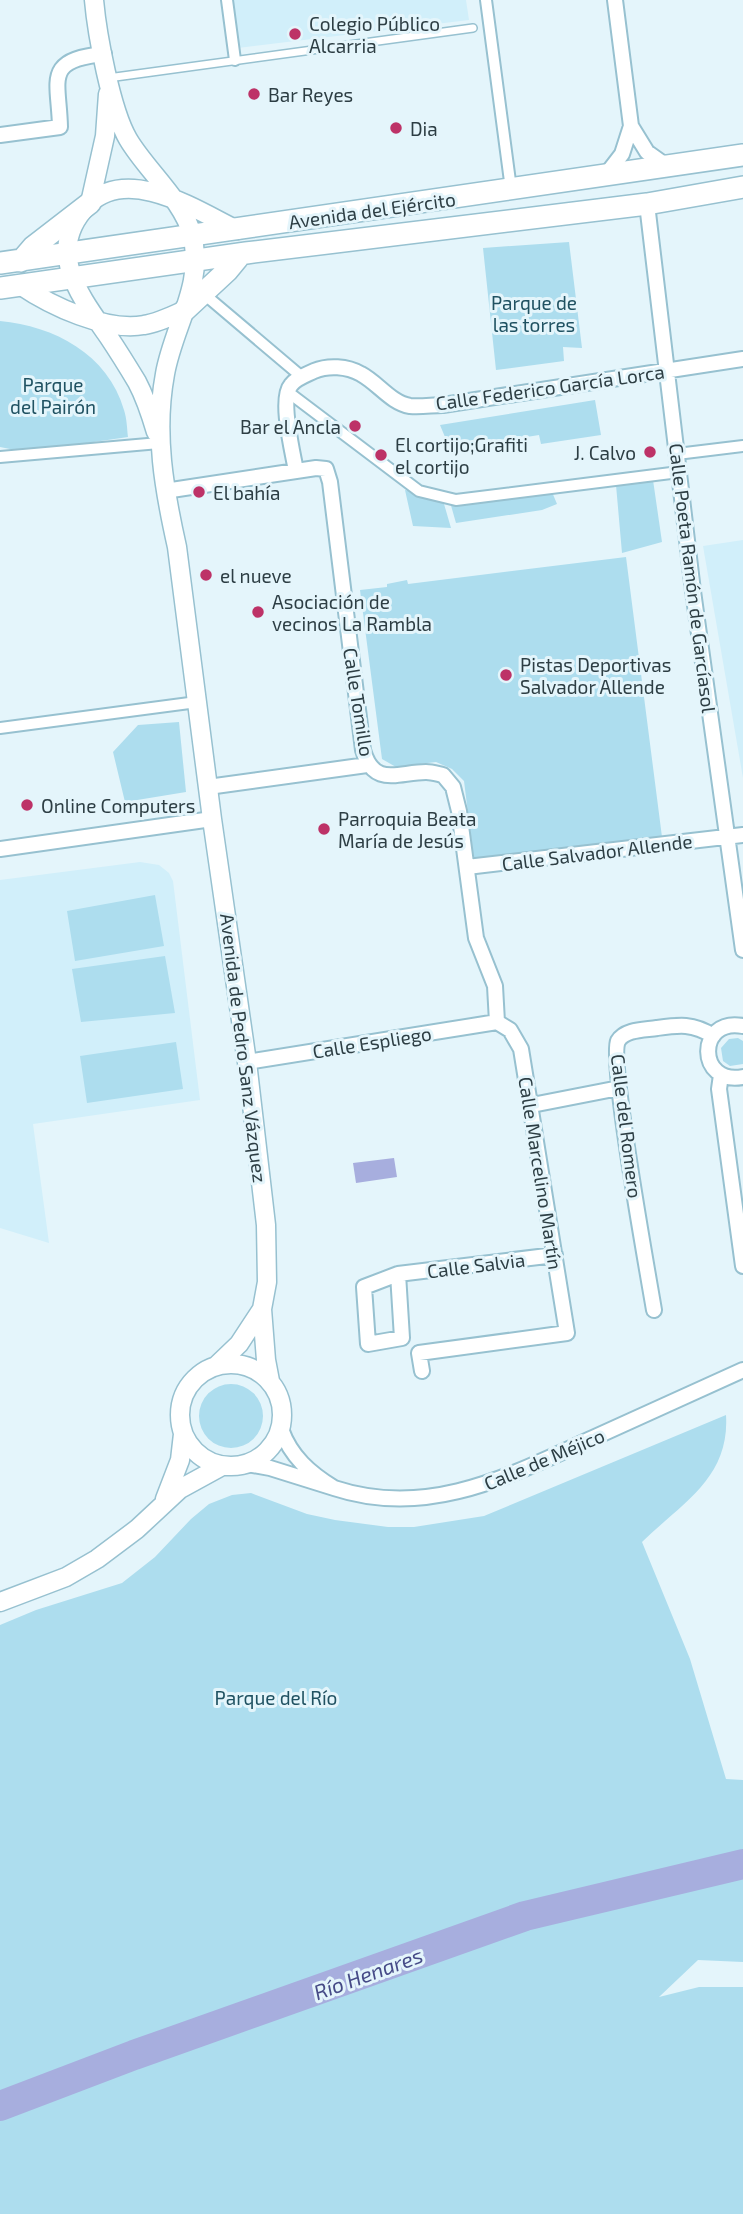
<svg xmlns="http://www.w3.org/2000/svg" width="743" height="2214" font-family="'Exo 2',sans-serif">
	<style>
		.built { fill: #d1effa }
		.green { fill: #adddee }
		.water { fill: #a7aede }
		.lines { fill: none; stroke-linecap: round; stroke-linejoin: round }
		.river { stroke: #a7aede; stroke-width: 30 }
		.service-casing { stroke: #97c1d0; stroke-width: 10 }
		.pedestrian-casing { stroke: #97c1d0; stroke-width: 14 }
		.minor-casing { stroke: #97c1d0; stroke-width: 18 }
		.tertiary-casing { stroke: #97c1d0; stroke-width: 21 }
		.secondary-casing { stroke: #97c1d0; stroke-width: 24 }
		.service { stroke: #fff; stroke-width: 7 }
		.pedestrian { stroke: #fff; stroke-width: 10 }
		.minor { stroke: #fff; stroke-width: 14 }
		.tertiary { stroke: #fff; stroke-width: 18 }
		.secondary { stroke: #fff; stroke-width: 21 }
		.poi-dot { fill: #bd3267; stroke: #e4f5fb; stroke-width: 2.5 }
		.labels { text-anchor: middle; dominant-baseline: central; stroke-width: 6; stroke-linejoin: round; paint-order: stroke }
		.poi-label { font-size: 19px; fill: #2d3e44; stroke: #e4f5fb; text-anchor: start }
		.street-label { font-size: 19px; fill: #2d3e44; stroke: #e4f5fb }
		.park-label { font-size: 19px; fill: #205262; stroke: #e4f5fb }
		.water-label { font-size: 21px; font-style: italic; fill: #464b87; stroke: #e4f5fb }
	</style>
	<rect width="100%" height="100%" fill="#e4f5fb"/>
	<path class="built" d="M232,0H466L469,20L238,48Z
		M743,540V778L703,546Z
		M140,862L159,865L169,873L173,881L200,1100L33,1124L49,1243L0,1228V880Z"/>
	<path class="green" d="M569,242L582,348L563,347L564,361L496,370L483,248Z
		M0,321C54,326 108,354 124,410C127,419 127,429 128,437L32,451H20L0,447Z
		M595,400L601,435L541,444L539,435L450,449L440,425Z
		M653,480L662,542L622,553L616,485Z
		M405,490L442,497L451,528L413,526Z
		M552,492L557,504L542,510L456,523L450,502Z
		M626,557L662,837L474,861L464,781L452,769L436,762L396,767L382,759L360,590L387,587V584L407,580L408,584Z
		M179,722L186,792L125,802L113,752L138,725Z
		M155,895L164,946L75,961L67,911Z
		M165,956L175,1013L81,1022L72,969Z
		M738,1038L743,1041V1064L730,1066L723,1061L721,1048L729,1039Z
		M176,1042L183,1089L87,1103L80,1056Z
		M199 1416a32 32 0 1 1 64 0a32 32 0 1 1-64 0Z
		M726,1415C730,1478 682,1503 642,1542L690,1659L726,1779L743,1780V1962L698,1960L659,1997L699,1987H743V2214H0V1625L36,1610L122,1583L155,1557L191,1519L209,1504L232,1495L251,1493L307,1514L335,1520L388,1527H414L484,1516Z"/>
	<path class="water" d="M394,1158L397,1177L356,1183L353,1163Z"/>
	<g class="lines">
		<path class="river" d="M0,2106L134,2055L525,1916L743,1864"/>
		<g class="service-casing">
			<path id="service" d="M108,78L473,28"/>
		</g>
		<g class="pedestrian-casing">
			<path id="pedestrian" d="M227,0L235,60
				M486,0L511,189
				M204,294L302,377
				M288,392L419,491L456,500L679,472
				M677,454L743,446
				M0,457L159,443
				M0,728L197,702"/>
		</g>
		<g class="minor-casing">
			<path id="minor" d="M615,0L631,126L647,152L661,162L670,164
				M0,135L60,127C59,80 43,60 104,54
				M605,176L622,154L631,126
				M647,204L693,591L743,950
				M296,471C293,453 279,399 291,385C296,378 306,375 314,371C328,365 347,366 361,374C378,383 391,403 410,406C421,407 433,405 443,405L743,359
				M165,491L316,468L326,469L330,482L363,750C374,788 398,772 426,772C432,772 438,774 443,775L453,787L459,811L476,938L495,986L497,1022
				M208,787L367,765
				M0,849L212,819
				M467,867L743,835
				M743,1026C696,1017 697,1086 743,1077
				M247,1062L497,1022
				M721,1075L719,1089L743,1266
				M532,1105L619,1088
				M398,1274L364,1287L368,1344L402,1338L398,1274L555,1255
				M654,1310C648,1274 609,1060 618,1041C625,1029 645,1030 657,1028C679,1025 693,1023 713,1036
				M422,1371L419,1353L567,1333L521,1049L510,1030L497,1022
				M247,1464L270,1468L334,1488C310,1473 291,1457 281,1429
				M334,1488C428,1519 509,1476 593,1438C643,1415 693,1393 743,1370"/>
		</g>
		<g class="tertiary-casing">
			<path id="tertiary" d="M94,0C97,34 111,110 128,139C146,170 183,200 192,235C205,284 173,327 165,374C154,433 164,489 177,547L212,819L247,1062L266,1225L267,1282L262,1309L266,1360L270,1381
				M90,203L105,136L108,94
				M20,285C51,306 106,332 144,325C158,323 172,316 185,310
				M156,432C151,415 145,397 137,382C128,367 118,351 108,336C80,296 43,249 89,204C129,165 198,211 237,230
				M180 1415a51 51 0 1 1 102 0a51 51 0 1 1-102 0Z
				M216,1366L239,1344L262,1309
				M165,1499L180,1460L183,1434
				M0,1602L66,1577L97,1559L137,1529L180,1489L222,1466"/>
		</g>
		<g class="secondary-casing">
			<path id="secondary" d="M21,261L33,247L90,203
				M0,263L743,155
				M0,288L246,253L647,204L743,187
				M185,310L227,271L241,254"/>
		</g>
		<use href="#service" class="service"/>
		<use href="#pedestrian" class="pedestrian"/>
		<use href="#minor" class="minor"/>
		<use href="#tertiary" class="tertiary"/>
		<use href="#secondary" class="secondary"/>
	</g>
	<g class="poi-dot">
		<circle cx="295" cy="34" r="7"/>
		<circle cx="254" cy="94" r="7"/>
		<circle cx="396" cy="128" r="7"/>
		<circle cx="355" cy="426" r="7"/>
		<circle cx="650" cy="452" r="7"/>
		<circle cx="381" cy="455" r="7"/>
		<circle cx="199" cy="492" r="7"/>
		<circle cx="206" cy="575" r="7"/>
		<circle cx="258" cy="612" r="7"/>
		<circle cx="506" cy="675" r="7"/>
		<circle cx="27" cy="805" r="7"/>
		<circle cx="324" cy="829" r="7"/>
	</g>
	<g class="labels">
		<g class="poi-label">
			<text x="309" y="23">Colegio Público<tspan x="309" dy="22">Alcarria</tspan></text>
			<text x="268" y="94">Bar Reyes</text>
			<text x="410" y="128">Dia</text>
			<text x="341" y="426" text-anchor="end">Bar el Ancla</text>
			<text x="395" y="444">El cortijo;Grafiti<tspan x="395" dy="22">el cortijo</tspan></text>
			<text x="636" y="452" text-anchor="end">J. Calvo</text>
			<text x="213" y="492">El bahía</text>
			<text x="220" y="575">el nueve</text>
			<text x="272" y="601">Asociación de<tspan x="272" dy="22">vecinos La Rambla</tspan></text>
			<text x="520" y="664">Pistas Deportivas<tspan x="520" dy="22">Salvador Allende</tspan></text>
			<text x="41" y="805">Online Computers</text>
			<text x="338" y="818">Parroquia Beata<tspan x="338" dy="22">María de Jesús</tspan></text>
		</g>
		<g class="street-label">
			<text transform="translate(372 210) rotate(-8)">Avenida del Ejército</text>
			<text transform="translate(550 387) rotate(-8)">Calle Federico García Lorca</text>
			<text transform="translate(693 578) rotate(83)">Calle Poeta Ramón de Garcíasol</text>
			<text transform="translate(359 702) rotate(81)">Calle Tomillo</text>
			<text transform="translate(597 852) rotate(-7)">Calle Salvador Allende</text>
			<text transform="translate(372 1042) rotate(-9)">Calle Espliego</text>
			<text transform="translate(244 1048) rotate(83)">Avenida de Pedro Sanz Vázquez</text>
			<text transform="translate(627 1126) rotate(83)">Calle del Romero</text>
			<text transform="translate(541 1173) rotate(81)">Calle Marcelino Martín</text>
			<text transform="translate(476 1265) rotate(-7)">Calle Salvia</text>
			<text transform="translate(544 1459) rotate(-23)">Calle de Méjico</text>
		</g>
		<g class="park-label">
			<text x="534" y="302">Parque de<tspan x="534" dy="22">las torres</tspan></text>
			<text x="53" y="384">Parque<tspan x="53" dy="22">del Pairón</tspan></text>
			<text x="276" y="1697">Parque del Río</text>
		</g>
		<g class="water-label">
			<text transform="translate(368 1973) rotate(-20)">Río Henares</text>
		</g>
	</g>
</svg>
